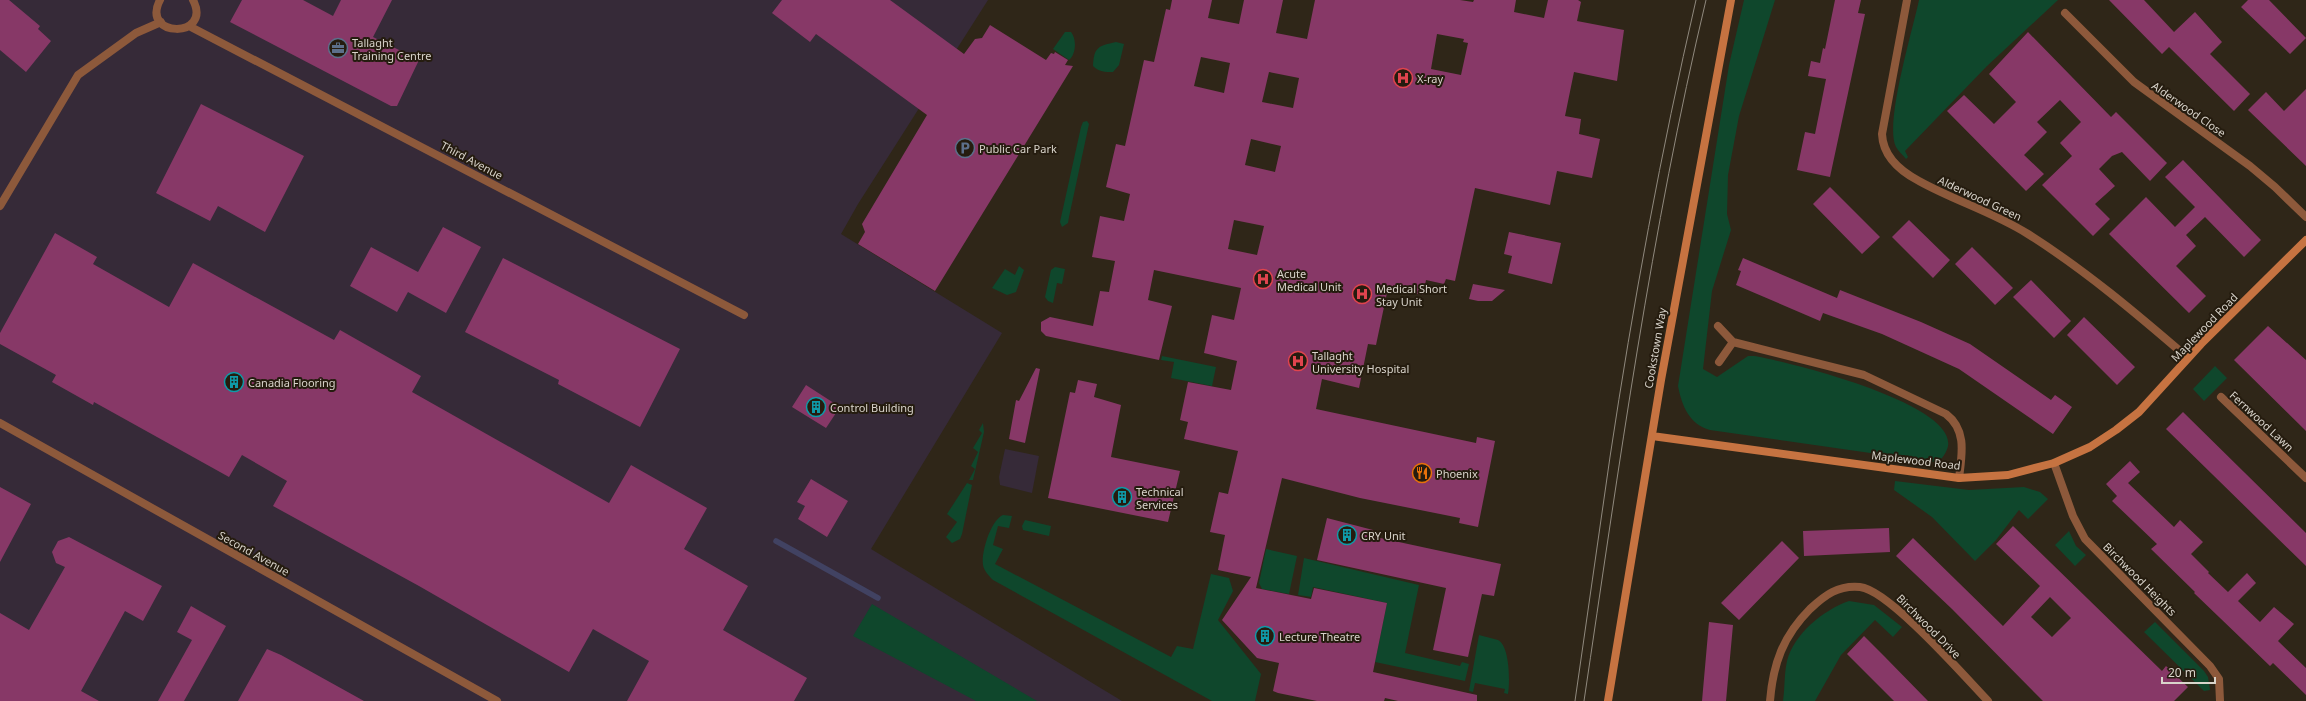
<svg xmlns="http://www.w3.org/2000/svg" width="2306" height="701" font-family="'Noto Sans',sans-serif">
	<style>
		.industrial { fill: #362a38 }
		.green { fill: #0f472c }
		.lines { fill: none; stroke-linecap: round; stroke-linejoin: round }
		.stream { stroke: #414262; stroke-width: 5.5 }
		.building { fill: #873867; fill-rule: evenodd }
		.street { stroke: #8d593b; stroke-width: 8 }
		.secondary { stroke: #c67341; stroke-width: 8 }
		.tram { stroke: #90897e; stroke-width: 1 }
		.labels { text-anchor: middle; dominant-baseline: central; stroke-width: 4; stroke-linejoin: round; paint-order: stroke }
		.poi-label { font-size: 11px; fill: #d9d4cb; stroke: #251c0f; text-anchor: start }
		.street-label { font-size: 11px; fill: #d9d4cb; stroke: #251c0f }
	</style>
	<rect width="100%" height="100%" fill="#2f2618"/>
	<path class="industrial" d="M0,0H988L858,204L841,234L1002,333L871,549L1122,701H0Z
		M1005,449L1039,456L1032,493L1000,485L999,477Z"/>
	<path class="green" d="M1744,0H1775L1739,116L1728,175L1727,214L1731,230L1712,291L1703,369L1717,377L1748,356H1754C1786,361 1956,403 1948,446C1947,451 1943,458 1939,461L1933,462L1710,430C1689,424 1682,406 1678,386L1729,65Z
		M1919,0H2058L1987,66L1905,151L1908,157L1906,159C1903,155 1898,151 1896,147C1884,124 1913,29 1919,0Z
		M1065,32H1071C1077,39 1076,55 1069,60L1053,49Z
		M1116,42L1124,44L1119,65L1113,72C1105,72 1099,72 1093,66C1094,47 1098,46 1116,42Z
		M1087,121L1089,124L1069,217L1068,223L1062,227L1060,222L1081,127L1083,122Z
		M1019,266L1024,270L1016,292L1007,295L992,288L1005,269L1015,275Z
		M1055,267L1065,269L1062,284L1057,283L1053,303L1048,301L1045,297L1051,270Z
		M1162,356L1216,367L1212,386L1171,378L1174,362L1161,360Z
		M2215,366L2227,378L2204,401L2193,389Z
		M983,423L984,432L973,480H969L975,469L971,466L978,452L973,448L982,433L979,430Z
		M1895,481L1969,490L2024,487L2040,492L2048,499L2028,519L2019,510L1996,540L1975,561L1932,517L1894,490Z
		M967,483L972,485L962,534L960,539L952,543L946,537L957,522L947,514Z
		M1003,515L1012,516L1009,528L998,526L993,545L1003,549L995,564L1171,657L1177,646L1193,649L1211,574L1229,578L1233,591L1218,620L1261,674L1255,701H1212L993,580C989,576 984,571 983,565C981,552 991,520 1003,515Z
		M1025,520L1051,526L1049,536L1023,530L1022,526Z
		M2069,531L2076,546L2086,555L2075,566L2055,545Z
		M1266,549L1297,556L1289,594L1262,589L1259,583Z
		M1304,558L1419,585L1405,653L1460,666L1462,662L1469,664L1465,681L1375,662L1387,603L1313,587L1311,597L1298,595Z
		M1849,601L1874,605L1902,627L1893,637L1875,620L1841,655L1815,701H1783C1785,688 1784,674 1787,661C1794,634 1823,610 1849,601Z
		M872,604L1037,701H976L853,636Z
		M2155,622L2204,671L2208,677L2210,690L2204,691L2144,632Z
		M1479,635C1485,637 1492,638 1498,640C1510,646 1510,683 1508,694L1504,693L1505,689L1475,683L1473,692L1469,691Z"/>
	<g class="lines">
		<path class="stream" d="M776,541L878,598"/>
	</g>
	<path class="building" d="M0,0H9L40,26L38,29L51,41L26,72L0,50Z
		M242,0H303L333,16L341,0H392L373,37L419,60L397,106H391L230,22Z
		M782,0H890L964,54L975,39L982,38L990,25L1046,60L1051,53L1054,54L1055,52L1068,60L1065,65L1073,66L935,291L858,244L865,232L862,224L927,115L816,34L810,42L772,13Z
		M1172,0H1212L1208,18L1239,24L1244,0H1283L1276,33L1307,39L1315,0H1460L1473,2L1474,0H1516L1514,12L1544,18L1548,0H1578L1581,2L1577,21L1624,30L1617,81L1574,72L1565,116L1581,119L1579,134L1600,139L1592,178L1557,171L1550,205L1475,188L1455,281L1446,279L1444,284L1426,280L1423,295L1388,288L1376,345L1368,344L1359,388L1322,379L1316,409L1476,443L1477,437L1495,441L1478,527L1459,523L1460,518L1360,498L1282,478L1256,588L1311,599L1314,588L1387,603L1373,672L1477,695V701H1398L1385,698L1384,701H1317L1278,693L1273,691L1279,663L1257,658L1222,620L1251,577L1218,570L1225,535L1210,532L1219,492L1228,494L1238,451L1184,439L1188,422L1180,420L1188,382L1231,390L1237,361L1204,353L1212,315L1234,320L1241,288L1154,270L1148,300L1172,306L1159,360L1046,336L1041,331V322L1050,317L1093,326L1100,291L1109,292L1115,261L1092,257L1100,216L1124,221L1130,194L1106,187L1116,144L1125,146L1144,60L1154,62L1166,9L1170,10ZM1437,34L1464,39L1463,42L1468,43L1461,75L1431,69ZM1201,57L1230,63L1224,93L1194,86ZM1269,72L1299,78L1293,108L1262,102ZM1251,139L1281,146L1275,172L1245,165ZM1234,220L1264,226L1257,255L1228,249Z
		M1835,0H1861L1858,13L1865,14L1830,177L1797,170L1805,132L1815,134L1826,79L1808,76L1811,61L1820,63L1823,48L1825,49Z
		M2109,0H2144L2174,32L2195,12L2222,42L2210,54L2250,94L2234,111L2169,47L2162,54Z
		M2248,0H2269L2306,38L2290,54L2241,7Z
		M2028,32L2111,117L2116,112L2167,163L2150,181L2122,152L2112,156L2099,169L2115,186L2095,204L2110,219L2093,236L2042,185L2072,156L2060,143L2081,122L2060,100L2037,122L2047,132L2024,155L2044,174L2026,191L1947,111L1964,95L1994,124L2016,102L1989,74Z
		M2306,89V166L2248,110L2266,92L2284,111Z
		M201,104L304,156L265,232L218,206L210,221L156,193Z
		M2183,160L2261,240L2244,257L2205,217L2186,235L2196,246L2176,266L2206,296L2189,313L2109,234L2146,197L2175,227L2195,207L2165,177Z
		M1830,187L1880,237L1862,254L1813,204Z
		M1909,220L1950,260L1933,278L1892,237Z
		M443,227L481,247L446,313L408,292L397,312L350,286L371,247L418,272Z
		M1509,232L1561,243L1552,284L1508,273L1512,256L1504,254Z
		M55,233L97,257L93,264L169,307L193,263L334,340L340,330L421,376L412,392L609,503L631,465L707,508L684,549L748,586L723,630L807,678L794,701H627L649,661L593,629L569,672L419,586L273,506L287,481L242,455L229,477L94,402L93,405L52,382L56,375L0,344V333Z
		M1972,247L2013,288L1995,305L1955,264Z
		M503,258L680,349L640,427L558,384L559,380L465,332Z
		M1743,258L1837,298L1840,290L1921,322L1970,344L2051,400L2055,395L2072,407L2053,434L1959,369L1882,334L1823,313L1820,321L1736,285L1741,271L1738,270Z
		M2031,280L2071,321L2054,338L2013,297Z
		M1473,284L1505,290L1492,301H1478L1469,299Z
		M2084,317L2135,367L2117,385L2067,335Z
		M2268,326L2306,360V431L2234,360Z
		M1036,368L1040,369L1025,443L1009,439L1016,400L1019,401Z
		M1078,380L1097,384L1094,397L1121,405L1111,457L1180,471L1168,522L1048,498L1070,392L1075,393Z
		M806,385L840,407L826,428L792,407Z
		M2183,412L2306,533V566L2166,429Z
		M2130,461L2140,472L2128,483L2174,527L2180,520L2203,542L2191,554L2209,572L2208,573L2228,592L2247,573L2256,583L2238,601L2260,622L2274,607L2294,624L2278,641L2306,668V695L2273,663L2270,666L2194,593L2195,592L2151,549L2157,544L2112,501L2117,496L2106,484Z
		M811,479L848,501L827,537L798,519L805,506L797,502Z
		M0,487L31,504L0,562Z
		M1327,518L1373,530L1371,536L1501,564L1494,596L1482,594L1468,657L1433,650L1446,588L1317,560Z
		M2013,526L2162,671L2166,666L2188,687L2174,701H2043L1952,609L1896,556L1913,538L2003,626L2040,586L1996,544ZM2050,597L2071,618L2052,637L2031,617Z
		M1889,528L1890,552L1804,556L1803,531Z
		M69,537L162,586L143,621L125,611L81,691L99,701H0V613L29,630L65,567L56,563L52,552L58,541Z
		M1782,541L1799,558L1739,620L1721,603Z
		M191,606L226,626L184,701H158L192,640L177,632Z
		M1709,622L1733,625L1726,701H1702Z
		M1864,636L1885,657L1928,701H1894L1847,654Z
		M267,649L281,655L364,701H238Z"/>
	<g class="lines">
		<path class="street" d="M160,0C140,38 213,39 193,0
			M1907,0L1882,134C1883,157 1900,171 1919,181C1955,201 1993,212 2028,234C2085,270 2137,314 2188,358
			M2065,13L2134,82L2250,166L2275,187L2306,217
			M189,26L744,315
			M0,206L78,75L136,33L161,22
			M1718,326L1733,342
			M1719,362L1733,342L1864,375L1946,414C1967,430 1962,454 1959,478
			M2221,397L2306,478
			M0,423L497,701
			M2054,463L2073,516L2085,539L2210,666L2219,679L2220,701
			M1770,701C1773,664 1783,636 1810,609C1825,595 1838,585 1860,587C1889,590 1965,677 1988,701"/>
		<path class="secondary" d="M1652,436L1959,478L2008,475L2054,463L2090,447L2116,430L2139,412L2201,344L2306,240
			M1608,701L1661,380L1731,0"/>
		<path class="tram" d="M1575,701C1587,620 1598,538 1610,457C1633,304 1661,151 1696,0
			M1584,701C1619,466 1651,231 1706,0"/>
	</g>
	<defs>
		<g id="office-ring" transform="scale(1)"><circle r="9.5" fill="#251c0f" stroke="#5c6f8a" stroke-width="1.5"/><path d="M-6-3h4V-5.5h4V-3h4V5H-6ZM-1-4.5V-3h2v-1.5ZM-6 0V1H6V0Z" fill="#5c6f8a"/></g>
		<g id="hospital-ring" transform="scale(1)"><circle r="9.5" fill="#251c0f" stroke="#e0444e" stroke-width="1.5"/><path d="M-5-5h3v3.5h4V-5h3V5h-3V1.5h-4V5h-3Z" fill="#e0444e"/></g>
		<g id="parking-ring" transform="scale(1)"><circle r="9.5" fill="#251c0f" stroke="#5c6f8a" stroke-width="1.5"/><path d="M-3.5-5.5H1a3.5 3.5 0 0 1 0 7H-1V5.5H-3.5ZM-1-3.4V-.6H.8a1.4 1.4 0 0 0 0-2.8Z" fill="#5c6f8a"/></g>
		<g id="building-ring" transform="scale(1)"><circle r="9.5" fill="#251c0f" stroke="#0f9aa8" stroke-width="1.5"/><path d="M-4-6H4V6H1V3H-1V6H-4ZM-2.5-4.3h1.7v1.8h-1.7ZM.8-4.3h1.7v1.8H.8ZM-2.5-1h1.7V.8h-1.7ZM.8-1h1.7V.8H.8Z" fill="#0f9aa8"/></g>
		<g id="restaurant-ring" transform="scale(1)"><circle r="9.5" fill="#251c0f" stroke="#e8710a" stroke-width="1.5"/><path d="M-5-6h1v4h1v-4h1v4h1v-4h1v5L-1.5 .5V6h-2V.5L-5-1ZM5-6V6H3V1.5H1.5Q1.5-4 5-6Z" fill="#e8710a"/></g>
	</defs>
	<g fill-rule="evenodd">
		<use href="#office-ring" x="338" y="48"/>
		<use href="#hospital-ring" x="1403" y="78"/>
		<use href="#parking-ring" x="965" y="148"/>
		<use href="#hospital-ring" x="1263" y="279"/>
		<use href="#hospital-ring" x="1362" y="294"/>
		<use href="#hospital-ring" x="1298" y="361"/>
		<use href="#building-ring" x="234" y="382"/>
		<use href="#building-ring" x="816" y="407"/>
		<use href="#restaurant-ring" x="1422" y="473"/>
		<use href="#building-ring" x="1122" y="497"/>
		<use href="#building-ring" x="1347" y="535"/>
		<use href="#building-ring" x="1265" y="636"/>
	</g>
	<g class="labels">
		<g class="poi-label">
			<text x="352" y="42">Tallaght<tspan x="352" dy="13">Training Centre</tspan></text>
			<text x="1417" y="78">X-ray</text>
			<text x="979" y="148">Public Car Park</text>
			<text x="1277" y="273">Acute<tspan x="1277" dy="13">Medical Unit</tspan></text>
			<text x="1376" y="288">Medical Short<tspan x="1376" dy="13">Stay Unit</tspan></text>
			<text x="1312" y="355">Tallaght<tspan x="1312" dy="13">University Hospital</tspan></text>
			<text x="248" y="382">Canadia Flooring</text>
			<text x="830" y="407">Control Building</text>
			<text x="1436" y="473">Phoenix</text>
			<text x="1136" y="491">Technical<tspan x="1136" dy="13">Services</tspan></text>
			<text x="1361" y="535">CRY Unit</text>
			<text x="1279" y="636">Lecture Theatre</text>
		</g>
		<g class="street-label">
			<text transform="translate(2189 109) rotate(35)">Alderwood Close</text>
			<text transform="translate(472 160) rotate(28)">Third Avenue</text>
			<text transform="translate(1980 198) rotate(25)">Alderwood Green</text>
			<text transform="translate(2204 327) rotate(-46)">Maplewood Road</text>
			<text transform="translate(1655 348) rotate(-80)">Cookstown Way</text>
			<text transform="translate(2262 421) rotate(43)">Fernwood Lawn</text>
			<text transform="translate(1916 460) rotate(7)">Maplewood Road</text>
			<text transform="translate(254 553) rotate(29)">Second Avenue</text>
			<text transform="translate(2140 579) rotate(45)">Birchwood Heights</text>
			<text transform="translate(1929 626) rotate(45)">Birchwood Drive</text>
		</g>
	</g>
	<path d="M2162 677v6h53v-6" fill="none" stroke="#d9d4cb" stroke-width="2"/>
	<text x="2168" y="677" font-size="12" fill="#d9d4cb" stroke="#251c0f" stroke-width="3" paint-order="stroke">20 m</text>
</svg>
